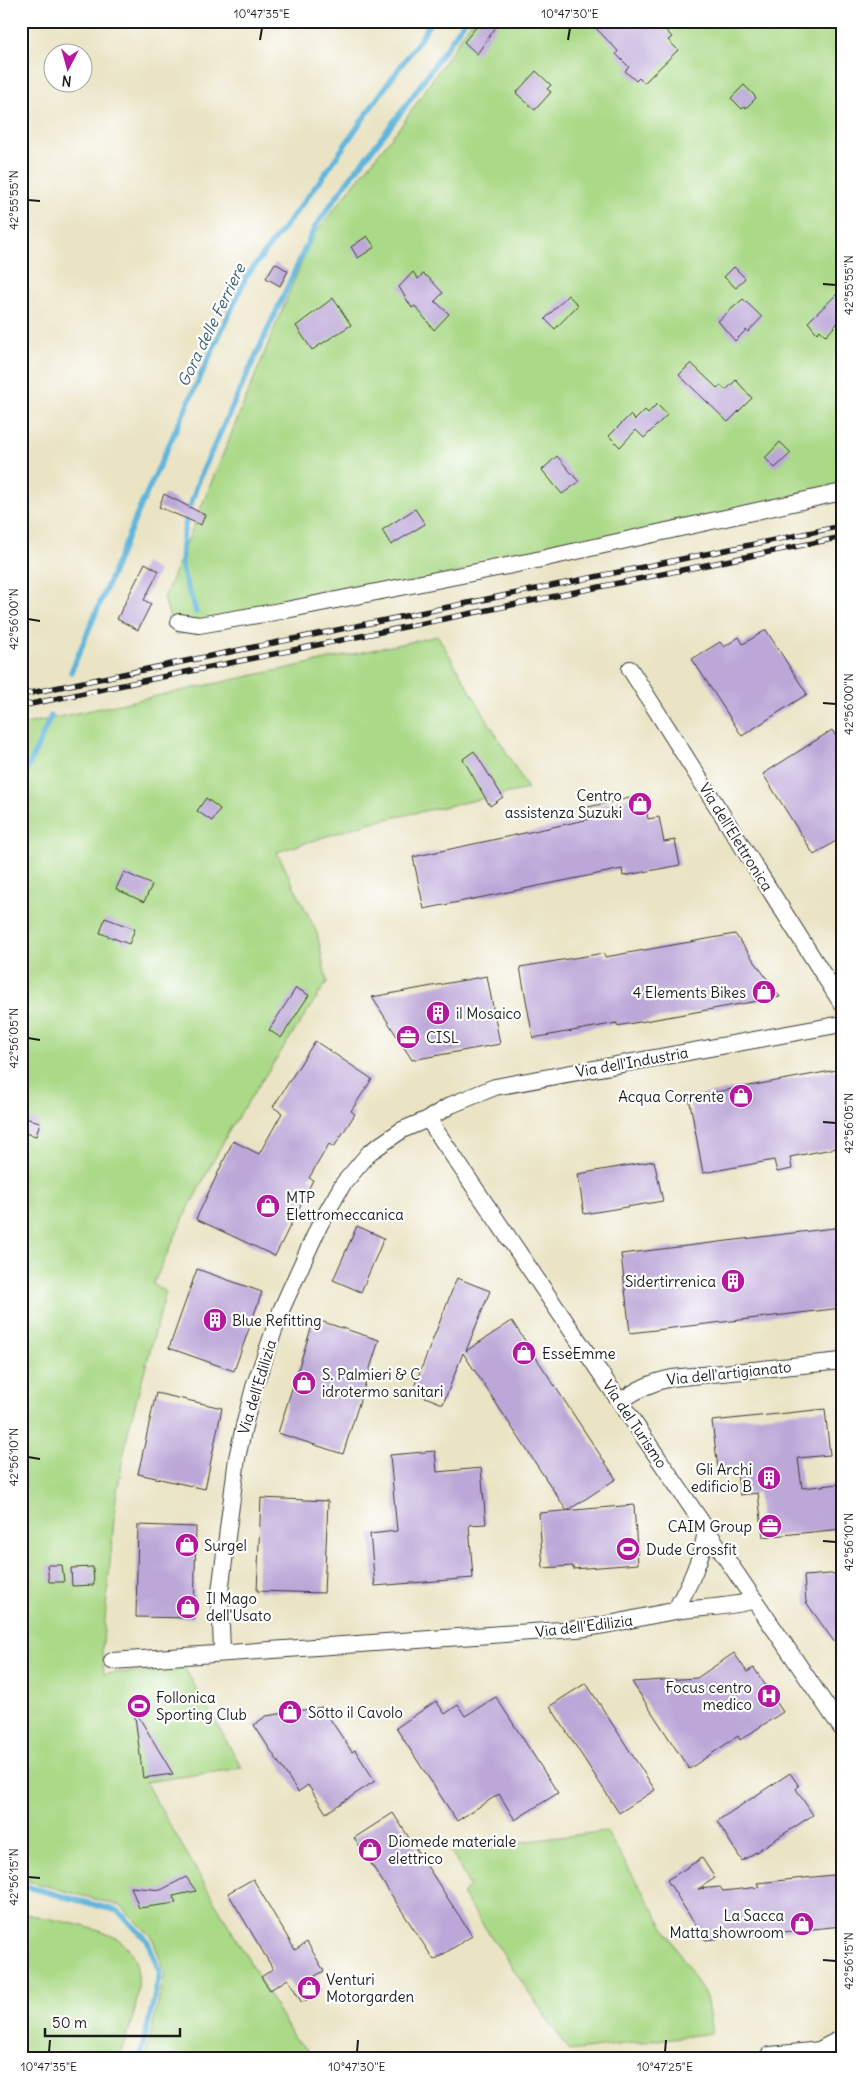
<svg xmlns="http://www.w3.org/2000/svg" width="863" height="2080" font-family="Delius,sans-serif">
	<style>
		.green { fill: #aad987; stroke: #637a52 }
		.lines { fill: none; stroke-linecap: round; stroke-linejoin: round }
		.stream { stroke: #5fb5dc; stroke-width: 5.5 }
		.building { fill: #bca7d8 }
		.street-casing { stroke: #3b3a35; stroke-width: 18 }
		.secondary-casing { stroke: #3b3a35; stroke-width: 26 }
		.street { stroke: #fff; stroke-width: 16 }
		.secondary { stroke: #fff; stroke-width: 24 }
		.rail-casing { stroke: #1c1c1c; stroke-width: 5.5 }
		.rail { stroke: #fff; stroke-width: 4; stroke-dasharray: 11; stroke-linecap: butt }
		.ticks { fill: none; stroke: #1c1c1c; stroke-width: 2 }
		.labels { text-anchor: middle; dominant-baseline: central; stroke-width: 4.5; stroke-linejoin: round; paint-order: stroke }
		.poi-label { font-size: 15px; fill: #1c1c1c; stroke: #fff; text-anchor: start }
		.street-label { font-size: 15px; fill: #1c1c1c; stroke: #fff }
		.water-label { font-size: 16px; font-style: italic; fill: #3a6172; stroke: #fff }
		.neatline { fill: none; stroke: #1c1c1c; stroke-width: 2 }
		.ticks-label { font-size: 12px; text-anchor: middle; fill: #1c1c1c }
	</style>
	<rect width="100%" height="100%" fill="#fff"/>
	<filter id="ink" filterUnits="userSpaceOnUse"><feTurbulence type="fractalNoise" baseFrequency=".02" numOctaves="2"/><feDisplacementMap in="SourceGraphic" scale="10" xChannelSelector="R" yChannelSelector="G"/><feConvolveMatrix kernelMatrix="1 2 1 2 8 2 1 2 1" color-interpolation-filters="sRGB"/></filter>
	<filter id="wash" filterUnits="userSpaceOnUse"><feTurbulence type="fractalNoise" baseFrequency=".0096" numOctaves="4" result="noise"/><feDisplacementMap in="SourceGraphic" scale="20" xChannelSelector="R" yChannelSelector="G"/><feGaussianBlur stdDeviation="1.12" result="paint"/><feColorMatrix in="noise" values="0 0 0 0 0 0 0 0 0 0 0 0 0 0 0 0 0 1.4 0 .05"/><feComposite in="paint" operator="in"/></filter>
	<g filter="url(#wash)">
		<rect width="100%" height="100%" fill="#eae4c5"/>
		<path class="green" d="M472,21H842V488L175,635L164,598L312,237L403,123Z
			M438,636L528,789L368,823L277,852L317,933L327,982L230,1129L186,1213L153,1284L166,1292L128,1431L116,1497L102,1652L104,1674L184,1667L242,1768L145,1782L294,2038L318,2059H145L165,1973L152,1937L121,1906L21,1879V725Z
			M606,1831L706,1997L712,2033L569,2051L462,1894L470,1887L451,1851Z
			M21,1913C46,1919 106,1927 123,1943C140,1958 140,1983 136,2004C132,2022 125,2041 120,2059H21Z"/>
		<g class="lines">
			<path class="stream" d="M196,612C192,598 184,581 182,567C179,537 190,506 199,479L315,227L347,182L402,111L465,21
				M71,672L139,510L246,277L322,178L379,96L421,38L431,21
				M21,784L51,716
				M21,1885L118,1911L147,1940L160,1973L140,2059"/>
		</g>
		<g id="blocks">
			<path class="building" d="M481,21H500L477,54L464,42Z
				M589,21H657L672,37L668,40L678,50L644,83L639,78L636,81L625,71L629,67L616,54L618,51Z
				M536,71L551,85L547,89L551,92L535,110L516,93Z
				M744,85L755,96L756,98L746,108L744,107L742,109L731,98Z
				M367,236L375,247L358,258L351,247Z
				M275,263L288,271L280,286L266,278Z
				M734,267L745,278L736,288L724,277Z
				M413,272L418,279L423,274L428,277L443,293L435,301L449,314L434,330L415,306L412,308L399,287Z
				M842,289V318L826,336L820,330L817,333L808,322Z
				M568,295L578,305L555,329L545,319Z
				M333,298L351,325L312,350L296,326Z
				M743,299L762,317L748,332L746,330L735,341L718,321Z
				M691,363L717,388L720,385L726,390L736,380L752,398L728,422L679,375Z
				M657,404L667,415L644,438L636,430L620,447L609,436L630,415L635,420L645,410L648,413Z
				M780,442L791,453L775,468L765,458Z
				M557,456L579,482L562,494L542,470Z
				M164,494L205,515L201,525L159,507Z
				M415,509L425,524L391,545L382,530Z
				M145,563L159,571L144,600L151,604L138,630L117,619Z
				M766,630L807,694L742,736L692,659L720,642L724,647L739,637L743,644Z
				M832,730L842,746V837L814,855L763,774Z
				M474,751L503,797L490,806L463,759Z
				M643,795L648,819L659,817L664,842L675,840L680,865L623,876L622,869L424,909L413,857L590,819L588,807Z
				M206,798L220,809L212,821L197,811Z
				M124,872L152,885L144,902L116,889Z
				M105,918L135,929L129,944L100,933Z
				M735,934L780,997L617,1026V1023L533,1038L520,967L604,953L605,957Z
				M487,976L500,1044L412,1060L372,997Z
				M296,988L309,995L281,1038L269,1030Z
				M315,1041L372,1079L351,1111L355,1114L334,1147L329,1144L309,1178L313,1180L275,1256L196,1219L233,1141L259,1154L282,1113L273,1107Z
				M842,1069V1147L790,1157L792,1169L777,1172L774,1160L703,1173L689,1097Z
				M21,1117L40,1122L36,1136L21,1132Z
				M654,1161L663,1201L584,1214L578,1174Z
				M357,1226L384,1238L361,1292L333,1280Z
				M842,1227V1308L630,1333L621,1254Z
				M197,1269L262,1292L234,1371L169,1348Z
				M457,1278L490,1291L466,1351L512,1321L616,1479L567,1511L463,1353L443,1404L412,1392Z
				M314,1319L379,1340L343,1454L278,1433Z
				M156,1393L222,1408L205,1489L138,1474Z
				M825,1409L830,1455L798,1458L802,1488L840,1484L842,1529L763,1537L758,1493L740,1495L736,1466L718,1468L712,1421Z
				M435,1451L437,1472L481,1468L486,1524L469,1525L473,1578L375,1586L370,1534L397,1531L390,1455Z
				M261,1498L328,1501L324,1593L257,1591Z
				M634,1505L638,1564L573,1569V1566L543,1568L539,1513Z
				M138,1525L196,1527L194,1618L136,1617Z
				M47,1565H62L64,1582H49Z
				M93,1567L94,1585L72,1586L71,1568Z
				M842,1573V1653L806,1602L804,1576Z
				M734,1653L747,1672L754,1668L783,1712L740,1740L738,1736L689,1769L632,1682L697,1678Z
				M586,1683L655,1790L619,1813L550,1706Z
				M496,1697L558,1793L515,1820L499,1794L457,1821L396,1728L436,1701L445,1714L458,1705L465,1716Z
				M322,1707L352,1752L355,1750L375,1781L326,1813L308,1785L298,1792L254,1725L266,1716Z
				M134,1709L173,1774L143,1778Z
				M790,1773L799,1786L796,1789L813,1815L742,1861L717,1821Z
				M393,1813L472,1936L434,1960L354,1838Z
				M702,1858L715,1878L698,1889L720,1887L723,1891L759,1887L757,1883L842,1874V1926L705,1940L667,1880Z
				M186,1877L196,1891L173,1896L176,1903L139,1908L131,1887L161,1890Z
				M253,1879L295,1950L307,1942L324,1971L315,1976L318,1980L316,1981L321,1991L302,2003L288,1979L270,1990L261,1977L273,1969L228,1893Z"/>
		</g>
	</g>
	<g filter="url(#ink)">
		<use href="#blocks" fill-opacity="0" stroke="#3b3a35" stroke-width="1"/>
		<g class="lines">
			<g class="street-casing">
				<path id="street" d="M179,622L199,625L286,610L532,561L842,492
					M630,669L842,1004
					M428,1119L842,1729
					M621,1401C638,1389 652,1382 672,1378L842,1361
					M675,1611C689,1585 702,1559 706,1530
					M222,1653L220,1592L237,1458L245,1422L254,1387L282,1308L320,1224L343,1184L370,1152L402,1130L428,1119L451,1105L495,1087L842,1024
					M112,1661L576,1629C610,1626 642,1616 675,1611C702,1607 729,1608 755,1600
					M817,2051L842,2038"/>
			</g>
			<g class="secondary-casing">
				<path id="secondary" d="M771,2059L842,2052"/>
			</g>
			<use href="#street" class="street"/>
			<use href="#secondary" class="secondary"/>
			<g class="rail-casing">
				<path id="rail" d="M21,695L842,526
					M21,706L842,537"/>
			</g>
			<use href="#rail" class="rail"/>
		</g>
	</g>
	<path class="ticks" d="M260,40L262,28M568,40L570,28M28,200L40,201M823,284L836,285M28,619L40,621M823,703L836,704M28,1038L40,1040M823,1122L836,1123M28,1457L40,1459M823,1541L836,1542M28,1877L40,1878M823,1960L836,1961M49,2052L50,2040M357,2052L358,2040M665,2052L666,2040"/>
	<defs>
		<g id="shop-disc" transform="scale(1.25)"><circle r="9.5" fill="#b5179e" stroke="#fff"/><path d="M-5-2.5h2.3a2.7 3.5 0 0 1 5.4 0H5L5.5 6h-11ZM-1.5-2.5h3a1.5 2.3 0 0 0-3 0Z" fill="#fff"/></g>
		<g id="building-disc" transform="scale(1.25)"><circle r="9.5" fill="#b5179e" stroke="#fff"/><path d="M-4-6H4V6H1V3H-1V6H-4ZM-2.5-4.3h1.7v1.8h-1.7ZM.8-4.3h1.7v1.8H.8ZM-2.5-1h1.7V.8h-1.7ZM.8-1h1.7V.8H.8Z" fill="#fff"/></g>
		<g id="office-disc" transform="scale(1.25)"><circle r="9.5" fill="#b5179e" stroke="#fff"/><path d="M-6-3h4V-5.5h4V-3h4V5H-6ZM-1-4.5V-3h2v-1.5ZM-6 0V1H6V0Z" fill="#fff"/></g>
		<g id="stadium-disc" transform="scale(1.25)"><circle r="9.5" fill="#b5179e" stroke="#fff"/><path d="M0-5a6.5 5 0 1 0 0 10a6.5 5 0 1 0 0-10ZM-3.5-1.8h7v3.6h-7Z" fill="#fff"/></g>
		<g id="hospital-disc" transform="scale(1.25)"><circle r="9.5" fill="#b5179e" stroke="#fff"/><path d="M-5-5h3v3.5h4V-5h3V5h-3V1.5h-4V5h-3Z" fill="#fff"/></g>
	</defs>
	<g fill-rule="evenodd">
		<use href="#shop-disc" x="640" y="804"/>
		<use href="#shop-disc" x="764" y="992"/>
		<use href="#building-disc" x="438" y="1013"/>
		<use href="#office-disc" x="408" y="1037"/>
		<use href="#shop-disc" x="741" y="1096"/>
		<use href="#shop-disc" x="268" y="1206"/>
		<use href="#building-disc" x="733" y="1281"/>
		<use href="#building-disc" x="215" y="1320"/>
		<use href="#shop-disc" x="524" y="1353"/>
		<use href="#shop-disc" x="304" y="1383"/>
		<use href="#building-disc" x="769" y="1478"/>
		<use href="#office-disc" x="770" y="1526"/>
		<use href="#shop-disc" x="187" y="1545"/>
		<use href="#stadium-disc" x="628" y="1549"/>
		<use href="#shop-disc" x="188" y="1607"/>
		<use href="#hospital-disc" x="769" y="1696"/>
		<use href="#stadium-disc" x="139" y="1706"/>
		<use href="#shop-disc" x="290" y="1712"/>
		<use href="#shop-disc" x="370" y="1850"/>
		<use href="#shop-disc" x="802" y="1924"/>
		<use href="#shop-disc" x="309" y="1988"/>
	</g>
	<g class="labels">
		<g class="poi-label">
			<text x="622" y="795" text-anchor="end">Centro<tspan x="622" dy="17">assistenza Suzuki</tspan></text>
			<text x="746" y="992" text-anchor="end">4 Elements Bikes</text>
			<text x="456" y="1013">il Mosaico</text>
			<text x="426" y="1037">CISL</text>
			<text x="724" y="1096" text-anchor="end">Acqua Corrente</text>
			<text x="286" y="1197">MTP<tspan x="286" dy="17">Elettromeccanica</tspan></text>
			<text x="716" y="1281" text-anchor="end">Sidertirrenica</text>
			<text x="232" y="1320">Blue Refitting</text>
			<text x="542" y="1353">EsseEmme</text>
			<text x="322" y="1374">S. Palmieri &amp; C<tspan x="322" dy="17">idrotermo sanitari</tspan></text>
			<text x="752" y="1469" text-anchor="end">Gli Archi<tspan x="752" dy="17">edificio B</tspan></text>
			<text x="752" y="1526" text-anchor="end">CAIM Group</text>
			<text x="204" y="1545">Surgel</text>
			<text x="646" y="1549">Dude Crossfit</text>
			<text x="206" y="1598">Il Mago<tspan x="206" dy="17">dell'Usato</tspan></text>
			<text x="752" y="1687" text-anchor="end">Focus centro<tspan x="752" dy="17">medico</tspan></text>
			<text x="156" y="1697">Follonica<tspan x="156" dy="17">Sporting Club</tspan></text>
			<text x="308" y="1712">Sotto il Cavolo</text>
			<text x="388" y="1841">Diomede materiale<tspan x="388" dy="17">elettrico</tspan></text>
			<text x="784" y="1915" text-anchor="end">La Sacca<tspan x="784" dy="17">Matta showroom</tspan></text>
			<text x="326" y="1979">Venturi<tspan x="326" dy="17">Motorgarden</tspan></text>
		</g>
		<g class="street-label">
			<text transform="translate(736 837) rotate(58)">Via dell'Elettronica</text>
			<text transform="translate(632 1062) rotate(-10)">Via dell'Industria</text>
			<text transform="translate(729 1373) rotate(-6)">Via dell'artigianato</text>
			<text transform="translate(257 1387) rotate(-73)">Via dell'Edilizia</text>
			<text transform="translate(635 1424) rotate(56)">Via del Turismo</text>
			<text transform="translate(584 1626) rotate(-7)">Via dell'Edilizia</text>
		</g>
		<g class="water-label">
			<text transform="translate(211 325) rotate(-64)">Gora delle Ferriere</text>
		</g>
	</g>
	<rect width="863" height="2080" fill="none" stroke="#fff" stroke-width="55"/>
	<g transform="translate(68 68) rotate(186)"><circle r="24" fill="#ffffff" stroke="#a4a4a4"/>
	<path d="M0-4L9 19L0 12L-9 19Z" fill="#b5179e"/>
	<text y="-8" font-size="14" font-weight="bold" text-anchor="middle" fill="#1c1c1c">N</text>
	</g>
	<path d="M45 2028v8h135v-8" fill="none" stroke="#1c1c1c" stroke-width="2.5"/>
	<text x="52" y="2028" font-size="15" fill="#1c1c1c" stroke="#ffffff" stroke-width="4" paint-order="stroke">50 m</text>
	<rect x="28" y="28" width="808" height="2024" class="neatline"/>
	<g class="ticks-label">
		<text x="262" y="18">10°47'35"E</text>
		<text x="570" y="18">10°47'30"E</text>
		<text transform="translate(14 200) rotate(-90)" y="4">42°55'55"N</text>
		<text transform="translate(849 285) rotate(-90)" y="4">42°55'55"N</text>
		<text transform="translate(14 619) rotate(-90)" y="4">42°56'00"N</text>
		<text transform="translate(849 704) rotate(-90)" y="4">42°56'00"N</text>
		<text transform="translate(14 1038) rotate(-90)" y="4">42°56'05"N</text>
		<text transform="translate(849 1123) rotate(-90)" y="4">42°56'05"N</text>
		<text transform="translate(14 1457) rotate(-90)" y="4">42°56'10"N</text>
		<text transform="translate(849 1542) rotate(-90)" y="4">42°56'10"N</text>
		<text transform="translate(14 1877) rotate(-90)" y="4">42°56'15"N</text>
		<text transform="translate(849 1961) rotate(-90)" y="4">42°56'15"N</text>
		<text x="49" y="2071">10°47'35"E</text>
		<text x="357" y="2071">10°47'30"E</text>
		<text x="665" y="2071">10°47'25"E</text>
	</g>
</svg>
